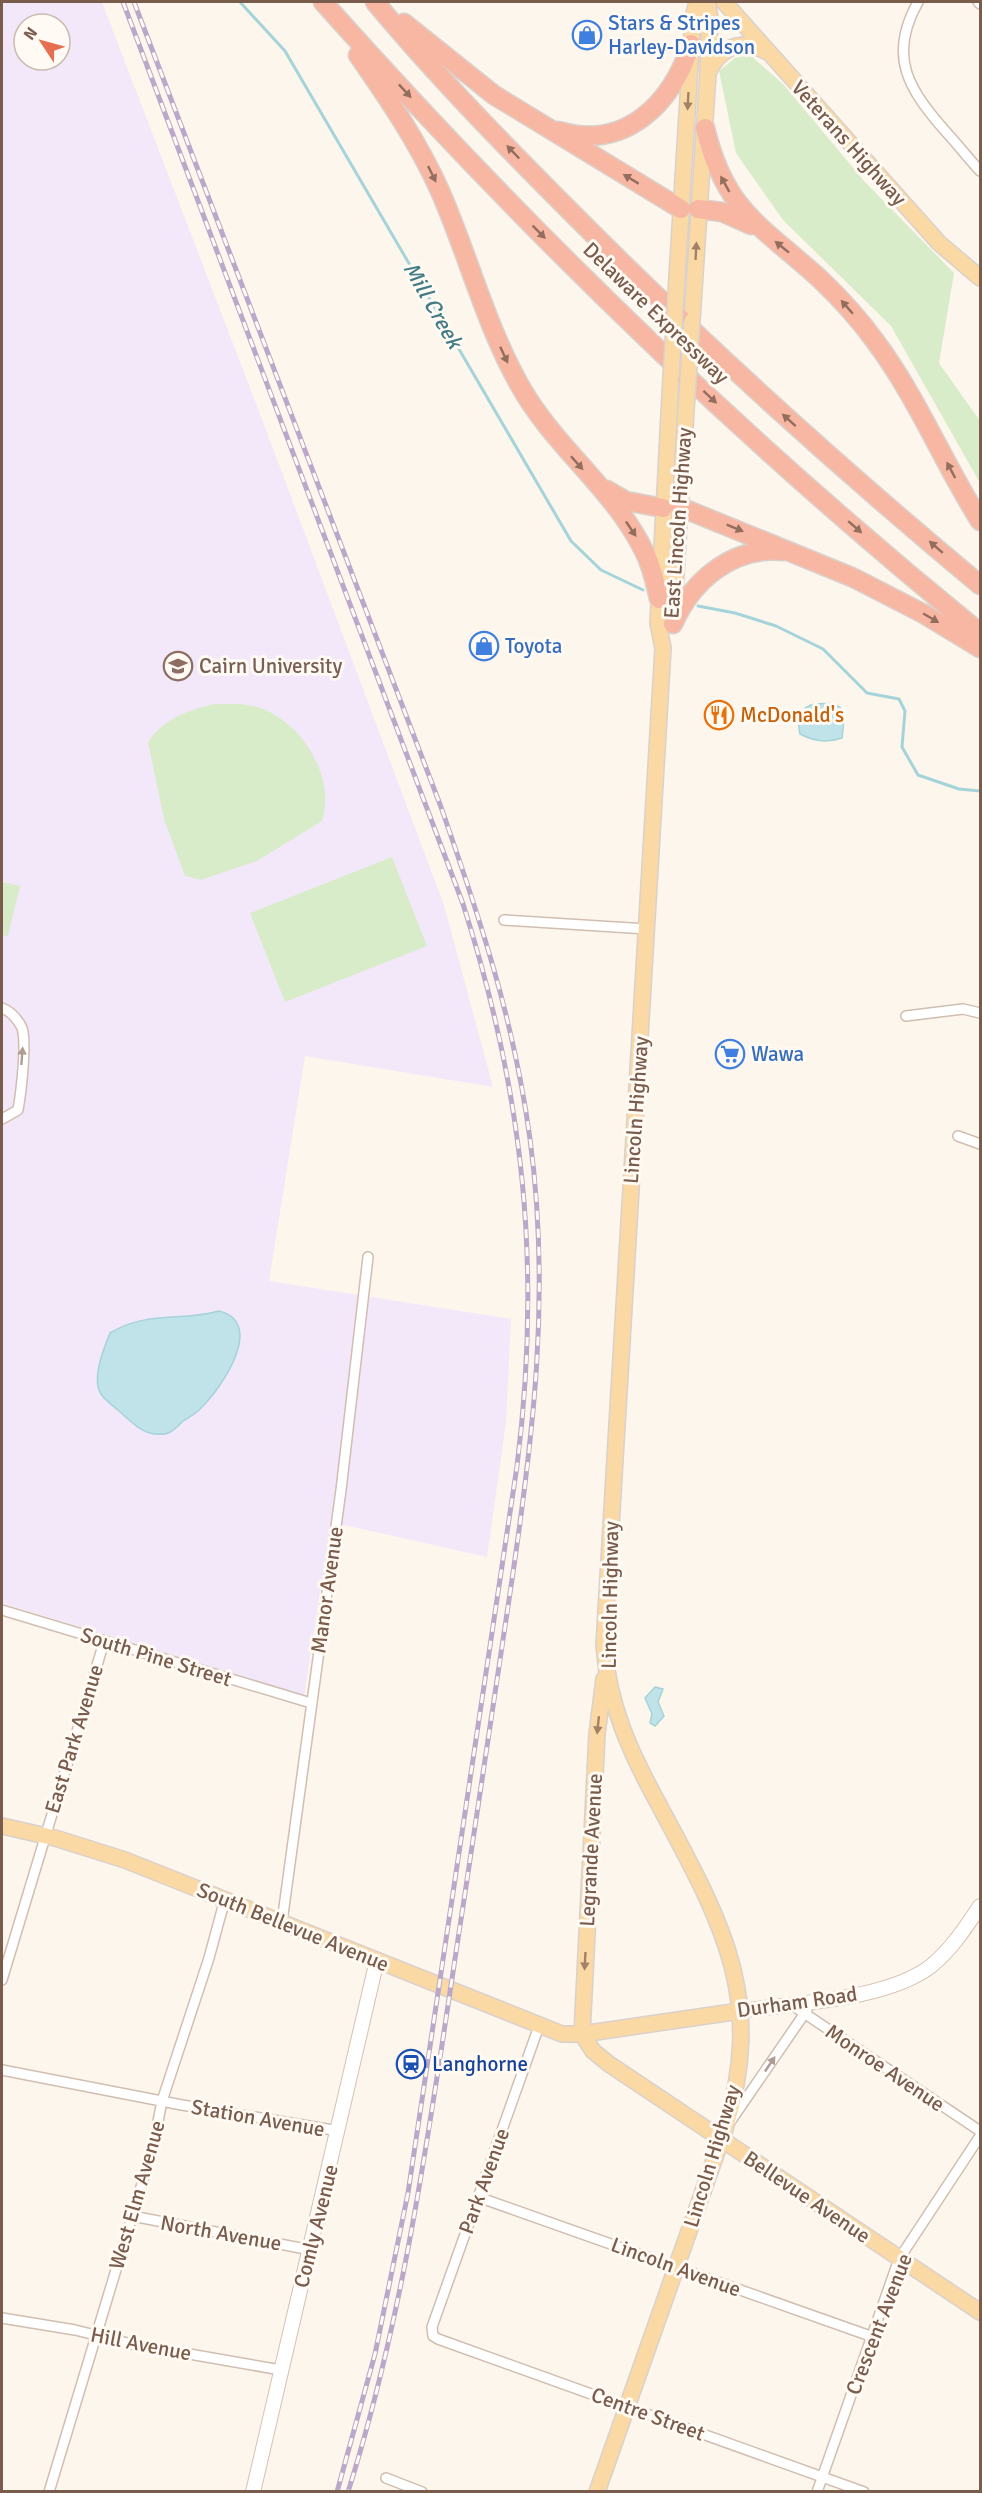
<svg xmlns="http://www.w3.org/2000/svg" width="982" height="2493" font-family="Signika,sans-serif">
	<style>
		.education { fill: #f3e8fa; fill-rule: evenodd }
		.green { fill: #d8ecc9 }
		.water { fill: #bfe3e8; stroke: #a5d3da; stroke-width: 1.5 }
		.lines { fill: none; stroke-linecap: round; stroke-linejoin: round }
		.stream { stroke: #a5d3da; stroke-width: 3 }
		.street-casing { stroke: #d1beb0; stroke-width: 12 }
		.secondary-casing { stroke: #d6c0b0; stroke-width: 16 }
		.primary-casing { stroke: #dad1cd; stroke-width: 18 }
		.highway-casing { stroke: #dad1cd; stroke-width: 21 }
		.street { stroke: #fff; stroke-width: 9 }
		.secondary { stroke: #fff; stroke-width: 14 }
		.primary { stroke: #fbd9a5; stroke-width: 15 }
		.highway { stroke: #f7b7a3; stroke-width: 18 }
		.rail-casing { stroke: #b9a8c9; stroke-width: 5 }
		.rail { stroke: #fffaf3; stroke-width: 3; stroke-dasharray: 9; stroke-linecap: butt }
		.primary-bridge-casing { stroke: #dad1cd; stroke-width: 18; stroke-linecap: butt }
		.primary-bridge { stroke: #fbd9a5; stroke-width: 15 }
		.oneway { fill: #936e5e }
		.oneway2 { fill: #a18267 }
		.oneway3 { fill: #af9d94 }
		.labels { text-anchor: middle; dominant-baseline: central; stroke-width: 6; stroke-linejoin: round; paint-order: stroke }
		.shop-label { font-size: 21px; fill: #366cbe; stroke: #fffaf3; text-anchor: start }
		.street-label { font-size: 21px; fill: #7a5c4d; stroke: #fffaf3 }
		.education-label { font-size: 21px; fill: #785e54; stroke: #fffaf3; text-anchor: start }
		.food-label { font-size: 21px; fill: #c56008; stroke: #fffaf3; text-anchor: start }
		.transit-label { font-size: 21px; fill: #164399; stroke: #fffaf3; text-anchor: start }
		.water-label { font-size: 22px; font-style: italic; fill: #437c86; stroke: #fffaf3 }
	</style>
	<rect width="100%" height="100%" fill="#fdf6ec"/>
	<path class="education" d="M2,2H102L265,427L444,905L493,1087L305,1056L269,1281L511,1319L506,1422L487,1557L331,1522L304,1696L2,1603ZM24,24H60V60H24Z"/>
	<path class="green" d="M750,55L783,84L865,182L954,273L939,363L980,421V483L891,326L783,220L736,153L719,71L735,58Z
		M215,704C229,704 243,703 257,707C301,720 336,776 322,821L257,861L201,880L185,876L164,819L148,742C163,719 190,709 215,704Z
		M392,857L427,946L285,1002L250,913Z
		M2,882L20,886L8,936L2,935Z"/>
	<path class="water" d="M815,704C848,701 845,711 842,738C828,743 813,741 800,734C797,722 800,706 815,704Z
		M219,1311C266,1323 222,1387 202,1407C197,1413 189,1417 183,1421C178,1426 172,1433 165,1434C143,1437 132,1422 118,1410C112,1405 105,1400 101,1394C91,1379 104,1348 110,1333C149,1310 180,1322 219,1311Z
		M655,1687L663,1689L658,1702L664,1716L655,1726L650,1723L652,1714L645,1698Z"/>
	<g class="lines">
		<path class="stream" d="M240,2L285,51L571,541L601,570L643,590
			M698,606L735,613L776,626L823,649L867,693L899,699L905,711L902,747L918,775L959,789L980,791"/>
		<g class="street-casing">
			<path id="street" d="M918,2C887,57 909,90 947,133C958,145 969,159 980,171
				M978,2L980,4
				M504,920L647,929
				M2,1008C10,1011 18,1019 22,1028C27,1043 21,1093 18,1110L2,1119
				M906,1016L963,1009L980,1013
				M958,1136L980,1144
				M2,1610L311,1703
				M282,1922L341,1490L368,1257
				M2,1980L104,1642
				M792,2005L980,2131
				M539,2026L432,2327L433,2336L438,2339L864,2492
				M2,2070L182,2105L339,2131
				M730,2122L807,2010
				M478,2197L873,2337
				M132,2216L311,2250
				M2,2318L75,2330L132,2344L281,2370
				M386,2478L422,2492
				M49,2492L153,2147L162,2101L209,1958L225,1899
				M817,2492L899,2259L980,2136"/>
		</g>
		<g class="secondary-casing">
			<path id="secondary" d="M740,2011C795,2003 887,2000 931,1966C951,1950 966,1927 980,1906
				M253,2492L377,1960"/>
		</g>
		<g class="primary-casing">
			<path id="primary" d="M724,2L939,243L980,278
				M708,73C719,49 740,37 765,51
				M677,277L693,17L697,2
				M692,321L708,73L710,18L707,2
				M673,623L686,410
				M2,1826L55,1838L125,1860L562,2034H582L740,2011
				M582,2034L593,2051L609,2064L980,2312
				M582,2034L597,1734L604,1679
				M597,2492L725,2129C767,1995 719,1918 658,1803C630,1752 608,1704 604,1645L663,648L658,623L671,377"/>
		</g>
		<g class="highway-casing">
			<path id="highway" d="M323,2C525,229 745,442 980,633
				M375,2C439,79 511,152 582,223C709,350 842,470 980,585
				M404,23L494,95L681,209
				M358,55C388,98 418,142 440,191C468,255 485,323 519,384C553,446 614,489 644,551C652,566 655,582 659,599
				M705,128C725,212 762,226 820,279C840,298 859,319 875,341C917,397 943,462 980,521
				M559,131C626,151 672,103 691,44
				M698,209L722,212L751,225
				M607,490L626,501L663,508
				M680,507L854,578L924,614L980,648
				M673,624C692,581 732,546 783,551"/>
		</g>
		<use href="#street" class="street"/>
		<use href="#secondary" class="secondary"/>
		<use href="#primary" class="primary"/>
		<use href="#highway" class="highway"/>
		<g class="rail-casing">
			<path id="rail" d="M123,2L463,904C524,1095 542,1267 517,1466L408,2193L375,2354L337,2492
				M134,2L441,807C480,919 514,1020 530,1139C551,1295 533,1439 510,1593C495,1696 479,1798 464,1900C433,2099 409,2299 348,2492"/>
		</g>
		<use href="#rail" class="rail"/>
		<g class="primary-bridge-casing">
			<path id="primary-bridge" d="M671,377L677,277
				M686,410L692,321"/>
		</g>
		<use href="#primary-bridge" class="primary-bridge"/>
	</g>
	<defs><path id="oneway-solid" d="M-6-.8H1V-3.2L6.5 0L1 3.2V.8H-6Z" transform="scale(1.5)"/></defs>
	<g class="oneway">
		<use href="#oneway-solid" transform="translate(405 91) rotate(47)"/>
		<use href="#oneway-solid" transform="translate(513 152) rotate(-134)"/>
		<use href="#oneway-solid" transform="translate(432 174) rotate(64)"/>
		<use href="#oneway-solid" transform="translate(631 179) rotate(-149)"/>
		<use href="#oneway-solid" transform="translate(725 184) rotate(-119)"/>
		<use href="#oneway-solid" transform="translate(539 232) rotate(45)"/>
		<use href="#oneway-solid" transform="translate(782 247) rotate(-141)"/>
		<use href="#oneway-solid" transform="translate(847 307) rotate(-131)"/>
		<use href="#oneway-solid" transform="translate(504 355) rotate(65)"/>
		<use href="#oneway-solid" transform="translate(710 397) rotate(43)"/>
		<use href="#oneway-solid" transform="translate(789 420) rotate(-138)"/>
		<use href="#oneway-solid" transform="translate(577 463) rotate(48)"/>
		<use href="#oneway-solid" transform="translate(951 470) rotate(-118)"/>
		<use href="#oneway-solid" transform="translate(855 527) rotate(41)"/>
		<use href="#oneway-solid" transform="translate(735 528) rotate(22)"/>
		<use href="#oneway-solid" transform="translate(631 529) rotate(56)"/>
		<use href="#oneway-solid" transform="translate(936 547) rotate(-139)"/>
		<use href="#oneway-solid" transform="translate(931 618) rotate(30)"/>
	</g>
	<g class="oneway2">
		<use href="#oneway-solid" transform="translate(688 101) rotate(93)"/>
		<use href="#oneway-solid" transform="translate(696 251) rotate(-87)"/>
		<use href="#oneway-solid" transform="translate(598 1725) rotate(96)"/>
		<use href="#oneway-solid" transform="translate(585 1961) rotate(93)"/>
	</g>
	<g class="oneway3">
		<use href="#oneway-solid" transform="translate(22 1056) rotate(-86)"/>
		<use href="#oneway-solid" transform="translate(770 2064) rotate(-56)"/>
	</g>
	<defs>
		<g id="shop-ring" transform="scale(1.5)"><circle r="9.5" fill="#fffaf3" stroke="#3f7fe0" stroke-width="1.5"/><path d="M-5-2.5h2.3a2.7 3.5 0 0 1 5.4 0H5L5.5 6h-11ZM-1.5-2.5h3a1.5 2.3 0 0 0-3 0Z" fill="#3f7fe0"/></g>
		<g id="university-ring" transform="scale(1.5)"><circle r="9.5" fill="#fffaf3" stroke="#8d6e63" stroke-width="1.5"/><path d="M0-5L7-2L0 1L-7-2ZM-4 1L0 2.5L4 1V4Q0 6-4 4Z" fill="#8d6e63"/></g>
		<g id="restaurant-ring" transform="scale(1.5)"><circle r="9.5" fill="#fffaf3" stroke="#e8710a" stroke-width="1.5"/><path d="M-5-6h1v4h1v-4h1v4h1v-4h1v5L-1.5 .5V6h-2V.5L-5-1ZM5-6V6H3V1.5H1.5Q1.5-4 5-6Z" fill="#e8710a"/></g>
		<g id="supermarket-ring" transform="scale(1.5)"><circle r="9.5" fill="#fffaf3" stroke="#3f7fe0" stroke-width="1.5"/><path d="M-6-5.5h2.5l.6 2H6L4.5 2H-2.5L-4.4-4H-6ZM-1.5 3.2a1.3 1.3 0 1 0 .1 0ZM3 3.2a1.3 1.3 0 1 0 .1 0Z" fill="#3f7fe0"/></g>
		<g id="station-ring" transform="scale(1.5)"><circle r="9.5" fill="#fffaf3" stroke="#1a4fb4" stroke-width="1.5"/><path d="M-3-6H3Q5-6 5-4V2Q5 4 3 4L4.5 6H3L1.5 4h-3L-3 6H-4.5L-3 4Q-5 4-5 2V-4Q-5-6-3-6ZM-3.5-4v3h7v-3ZM-3.5 1v1.5H-2V1ZM2 1v1.5H3.5V1Z" fill="#1a4fb4"/></g>
	</defs>
	<g fill-rule="evenodd">
		<use href="#shop-ring" x="587" y="35"/>
		<use href="#shop-ring" x="484" y="646"/>
		<use href="#university-ring" x="178" y="666"/>
		<use href="#restaurant-ring" x="719" y="715"/>
		<use href="#supermarket-ring" x="730" y="1054"/>
		<use href="#station-ring" x="411" y="2064"/>
	</g>
	<g class="labels">
		<g class="shop-label">
			<text x="608" y="23">Stars &amp; Stripes<tspan x="608" dy="24">Harley-Davidson</tspan></text>
			<text x="505" y="646">Toyota</text>
			<text x="751" y="1054">Wawa</text>
		</g>
		<g class="street-label">
			<text transform="translate(849 143) rotate(48)">Veterans Highway</text>
			<text transform="translate(656 313) rotate(44)">Delaware Expressway</text>
			<text transform="translate(678 523) rotate(-86)">East Lincoln Highway</text>
			<text transform="translate(636 1110) rotate(-86)">Lincoln Highway</text>
			<text transform="translate(327 1590) rotate(-82)">Manor Avenue</text>
			<text transform="translate(610 1595) rotate(-89)">Lincoln Highway</text>
			<text transform="translate(156 1657) rotate(17)">South Pine Street</text>
			<text transform="translate(74 1739) rotate(-73)">East Park Avenue</text>
			<text transform="translate(591 1850) rotate(-87)">Legrande Avenue</text>
			<text transform="translate(293 1927) rotate(22)">South Bellevue Avenue</text>
			<text transform="translate(797 2002) rotate(-8)">Durham Road</text>
			<text transform="translate(885 2068) rotate(34)">Monroe Avenue</text>
			<text transform="translate(258 2118) rotate(10)">Station Avenue</text>
			<text transform="translate(712 2156) rotate(-73)">Lincoln Highway</text>
			<text transform="translate(484 2181) rotate(-70)">Park Avenue</text>
			<text transform="translate(137 2195) rotate(-74)">West Elm Avenue</text>
			<text transform="translate(807 2197) rotate(34)">Bellevue Avenue</text>
			<text transform="translate(316 2226) rotate(-76)">Comly Avenue</text>
			<text transform="translate(221 2233) rotate(10)">North Avenue</text>
			<text transform="translate(676 2267) rotate(20)">Lincoln Avenue</text>
			<text transform="translate(879 2324) rotate(-69)">Crescent Avenue</text>
			<text transform="translate(141 2344) rotate(11)">Hill Avenue</text>
			<text transform="translate(648 2414) rotate(20)">Centre Street</text>
		</g>
		<g class="education-label">
			<text x="199" y="666">Cairn University</text>
		</g>
		<g class="food-label">
			<text x="740" y="715">McDonald's</text>
		</g>
		<g class="transit-label">
			<text x="432" y="2064">Langhorne</text>
		</g>
		<g class="water-label">
			<text transform="translate(433 305) rotate(60)">Mill Creek</text>
		</g>
	</g>
	<rect width="982" height="2493" fill="none" stroke="#7a5c4d" stroke-width="6"/>
	<g transform="translate(42 42) rotate(306)"><circle r="28" fill="#fffaf3" stroke="#cabbb1" stroke-width="1.5"/>
	<path d="M0-4.5L10 22L0 15L-10 22Z" fill="#e76f51"/>
	<text y="-9" font-size="16" font-weight="bold" text-anchor="middle" fill="#7a5c4d">N</text>
	</g>
</svg>
